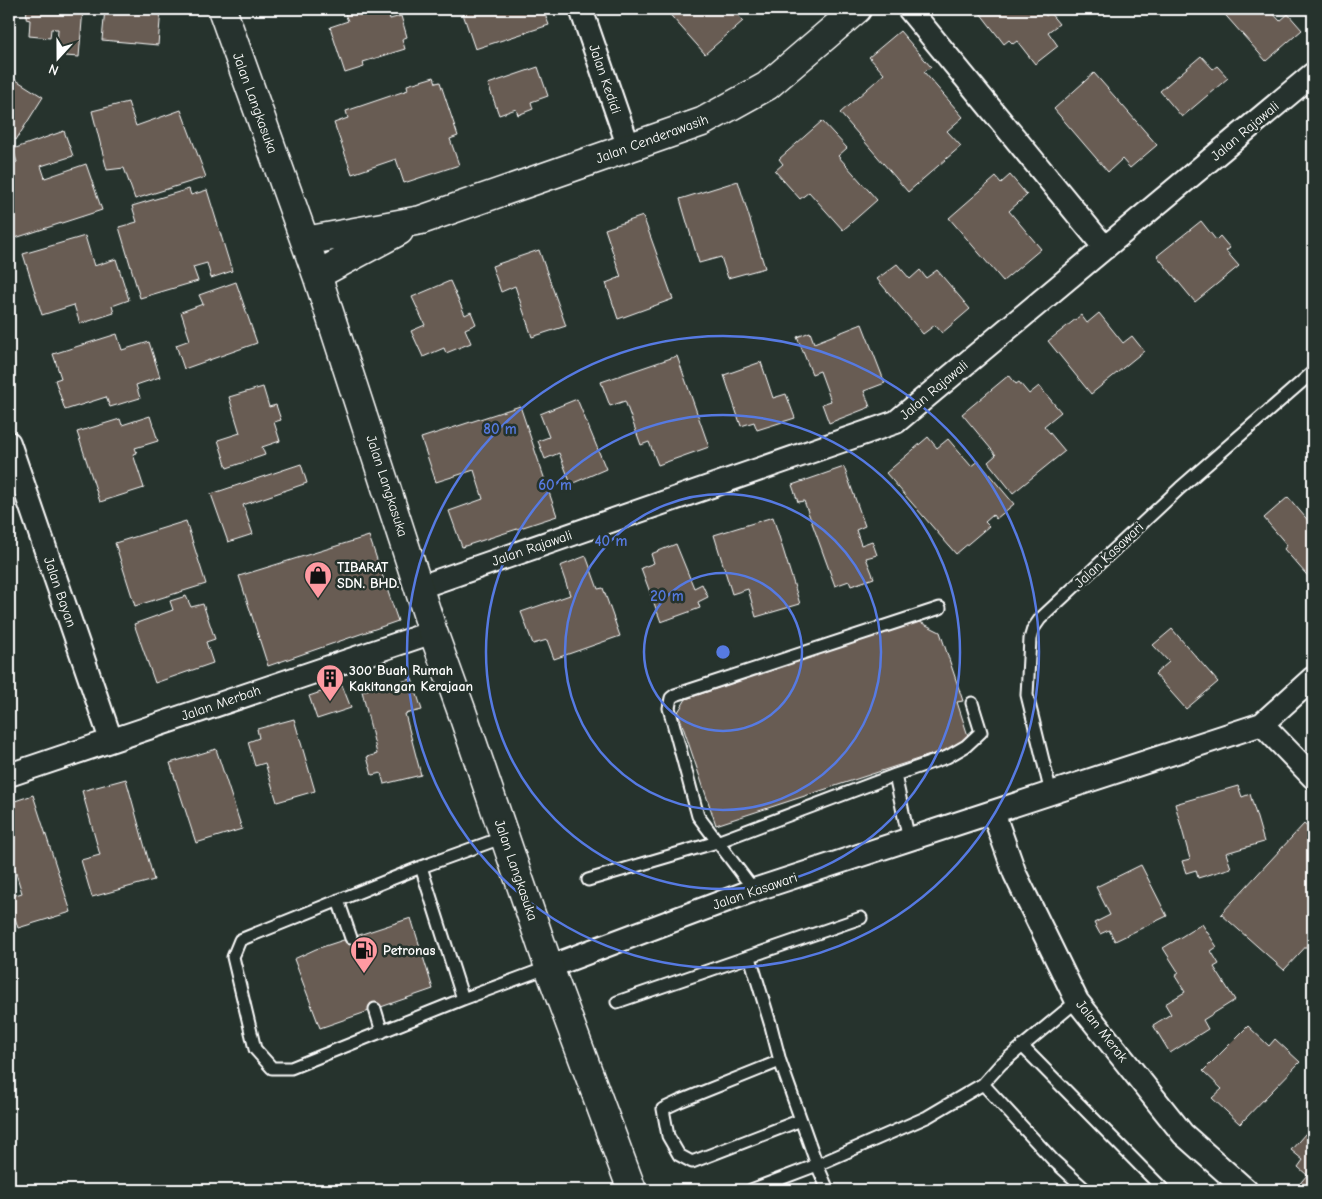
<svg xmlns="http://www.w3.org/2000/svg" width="1322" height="1199" font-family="'Comic Neue',sans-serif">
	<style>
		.building { fill: #675c53; stroke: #fff }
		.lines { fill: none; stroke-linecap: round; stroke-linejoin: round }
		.lane-casing { stroke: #fff; stroke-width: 15 }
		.street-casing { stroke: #fff; stroke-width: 26 }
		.secondary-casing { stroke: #fff; stroke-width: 31 }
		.lane { stroke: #26332d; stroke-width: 11 }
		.street { stroke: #26332d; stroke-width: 22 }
		.secondary { stroke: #26332d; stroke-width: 28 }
		.ring { fill: none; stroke: #567ae2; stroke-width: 2.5 }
		.labels { text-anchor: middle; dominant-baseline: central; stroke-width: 5; stroke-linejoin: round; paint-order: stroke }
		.street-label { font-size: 14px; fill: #fff; stroke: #26332d }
		.poi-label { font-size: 14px; font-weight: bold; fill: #fff; stroke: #26332d; text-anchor: start }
		.centre { fill: #567ae2; stroke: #26332d; stroke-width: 2.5 }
		.ring-label { font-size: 15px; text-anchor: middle; font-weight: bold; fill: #567ae2; stroke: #26332d; stroke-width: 5; stroke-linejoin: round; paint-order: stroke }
	</style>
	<rect width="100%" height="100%" fill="#26332d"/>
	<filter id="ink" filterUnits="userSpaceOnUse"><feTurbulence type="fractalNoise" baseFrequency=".02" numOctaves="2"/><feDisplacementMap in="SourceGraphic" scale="10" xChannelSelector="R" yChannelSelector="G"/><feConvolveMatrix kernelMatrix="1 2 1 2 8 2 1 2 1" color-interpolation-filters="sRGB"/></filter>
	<g filter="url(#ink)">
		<path class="building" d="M27,9H83L79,57L65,56V47L57,46L58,29H51L50,38L29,36L30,20L26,19Z
			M105,9H161L158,45L102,40Z
			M363,9H387L390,19L401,16L407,37L402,39L405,49L363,62L364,67L345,73L330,27L348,21L345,14Z
			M468,9H543L549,25L475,49L462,11Z
			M665,9H732L743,21L705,54Z
			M977,9H1041L1046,16L1050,13L1059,24L1048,32L1058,46L1035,64L1017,41L1013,44L1009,40L1004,44Z
			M1220,9H1269L1280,21L1288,14L1302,30L1266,61Z
			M900,31L931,67L924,72L963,117L947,131L961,146L908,192L840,113L884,74L869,57Z
			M1201,56L1213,69L1217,66L1228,78L1182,117L1160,91Z
			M538,67L548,96L531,102L533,109L518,115L516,109L499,115L488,84Z
			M1094,73L1157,145L1130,168L1122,159L1108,172L1054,109Z
			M434,77L436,83L440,82L458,136L450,139L459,165L404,183L396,159L352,174L334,123L348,118L346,111L408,90L407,85Z
			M16,80L43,97L16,140L9,136V89Z
			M128,102L136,126L181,110L206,177L135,199L124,168L107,170L92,111Z
			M822,121L847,148L838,156L877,200L843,230L809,192L800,199L775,171L783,164L779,159Z
			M64,131L73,156L41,166L45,178L86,164L102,210L9,240V165L17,162L13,149Z
			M1010,175L1027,195L1009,211L1041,249L1003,281L949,218L996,177L1001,183Z
			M738,181L765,268L728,278L721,257L699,263L680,199Z
			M189,189L191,195L207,190L232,271L211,278L207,263L193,267L198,281L140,298L119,227L137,222L132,206Z
			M643,216L673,299L618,319L606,283L621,277L605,229Z
			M1201,221L1216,240L1220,236L1230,248L1226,251L1239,266L1195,302L1157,256Z
			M85,236L94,266L116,259L129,300L112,306L114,313L80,324L74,305L42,315L23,254Z
			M539,250L566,326L532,337L515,286L501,292L492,266Z
			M897,264L910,279L920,270L926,278L937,270L970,309L942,333L935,325L923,334L877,279Z
			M450,281L465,315L471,312L476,324L465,329L471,343L446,353L444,348L423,357L411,331L425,325L412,297Z
			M236,282L257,343L184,369L176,345L190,340L181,312L203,304L199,295Z
			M1099,313L1123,343L1132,336L1144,351L1091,394L1048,341L1081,315L1087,323Z
			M862,324L885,383L864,391L870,407L829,423L822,404L831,401L820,371L812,374L797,337L810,332L814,343Z
			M117,334L122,350L149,342L160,377L136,385L140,398L110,407L106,397L65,410L55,380L61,378L53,354Z
			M677,356L709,447L658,465L649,442L641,445L625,401L610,406L601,382Z
			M761,362L773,398L786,394L795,418L757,430L754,422L741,426L724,375Z
			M1009,375L1016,384L1019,382L1029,394L1039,386L1061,412L1044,426L1065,451L1013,493L988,462L996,455L962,414Z
			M263,387L269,407L276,405L281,420L274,422L280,441L262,447L265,455L227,468L218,440L240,433L229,397Z
			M577,399L606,469L571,484L559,453L545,459L538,441L549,437L540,414Z
			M520,406L557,516L462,547L449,511L483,499L474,470L436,482L421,438Z
			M150,416L158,441L135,448L137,453L133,454L144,488L100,502L77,432L120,419L122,425Z
			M928,437L937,448L948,439L971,466L978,461L1014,504L996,519L993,515L985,522L989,526L956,554L886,473Z
			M301,464L307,483L243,505L253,534L228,542L211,494Z
			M844,467L865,526L856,530L861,545L872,541L877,555L866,558L874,578L851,586L849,581L835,586L804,501L798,502L792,485Z
			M1288,497L1311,524L1313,522V582L1284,549L1287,545L1264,518Z
			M773,517L800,604L756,617L748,589L732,594L714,535Z
			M186,521L206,584L135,606L115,543Z
			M369,536L398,621L268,666L239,576Z
			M676,544L694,588L702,584L708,597L698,602L700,608L661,622L641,568L654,563L651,554Z
			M586,556L598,589L603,588L620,636L554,659L547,640L533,644L521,612L570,595L560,566Z
			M186,596L191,607L203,604L215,639L206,642L213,663L155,683L134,624L173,610L170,601Z
			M916,620L940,632L963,701L957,702L970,742L716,825L678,712L686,699Z
			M1172,629L1218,682L1186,709L1155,674L1169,662L1153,645Z
			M412,679L422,710L405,714L421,775L384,784L381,773L372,775L367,757L377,754L362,691Z
			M342,685L351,708L317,719L309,696Z
			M294,719L315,791L277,802L265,763L255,766L248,742L259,738L257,729Z
			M216,749L242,829L196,843L170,763Z
			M126,779L154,880L92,897L81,860L100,855L82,791Z
			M1238,786L1242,797L1250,794L1264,842L1226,853L1231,868L1198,878L1196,870L1186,873L1182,861L1190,859L1175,804Z
			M33,795L71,912L18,928L9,897L22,893L9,850V803Z
			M1304,824L1313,832V939L1284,970L1221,914Z
			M1141,865L1167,916L1115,941L1109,930L1100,934L1094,923L1110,915L1096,887Z
			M411,918L433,989L320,1028L294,959L316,949Z
			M1202,924L1217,947L1211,951L1219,964L1214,967L1235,1000L1203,1020L1208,1029L1170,1053L1153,1025L1171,1014L1165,1004L1185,992L1175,976L1179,973L1163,948Z
			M1248,1026L1269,1046L1275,1039L1300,1062L1240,1124L1212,1098L1222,1089L1203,1071Z
			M1313,1125V1190H1301L1297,1187L1307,1175L1298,1167L1303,1160L1291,1150Z"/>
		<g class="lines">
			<g class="lane-casing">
				<path id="lane" d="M895,775L909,840
					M1051,793L1027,695L1030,639L1033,629L1040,619L1180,488L1313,372
					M504,837L421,867L240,940L233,957L255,1049L272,1068H291L463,999L549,967
					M421,867L463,999
					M588,880L717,842L895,775L947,757L966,746L981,732L972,703
					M754,890L698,816L669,708L671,698L675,695L940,608
					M338,900L351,938
					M750,957L771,1026L780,1061L817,1165L828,1190
					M1077,1001L1001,1064L983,1084L1053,1160L1086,1190
					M617,1002L861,918
					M375,1009L382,1032
					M1022,1046L1164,1190
					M780,1061L678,1102L663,1109L668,1136L679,1155L692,1162L801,1120
					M751,1190L817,1165L927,1117L983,1084"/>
			</g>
			<g class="street-casing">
				<path id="street" d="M581,9L629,148
					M909,9L1105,248
					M9,443L111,740
					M420,587L896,422L1313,74
					M1262,724L1313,777
					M9,775L433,632
					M993,812L1015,874L1077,1001L1183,1134L1246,1190
					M549,967L754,890L1262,724L1313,678"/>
			</g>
			<g class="secondary-casing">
				<path id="secondary" d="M222,9L317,275L433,632L462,712L549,967L632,1190
					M305,241L421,220L702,122L767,86L857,9
					M317,275L399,231"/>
			</g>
			<use href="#lane" class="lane"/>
			<use href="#street" class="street"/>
			<use href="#secondary" class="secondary"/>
		</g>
	</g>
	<g class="ring">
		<circle cx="723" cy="652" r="79"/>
		<circle cx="723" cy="652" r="158"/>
		<circle cx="723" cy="652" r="237"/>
		<circle cx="723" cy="652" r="316"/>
	</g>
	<defs>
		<g id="shop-pin" transform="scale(1.4375)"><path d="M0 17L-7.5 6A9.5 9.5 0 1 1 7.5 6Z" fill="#ff9aa2" stroke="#26332d"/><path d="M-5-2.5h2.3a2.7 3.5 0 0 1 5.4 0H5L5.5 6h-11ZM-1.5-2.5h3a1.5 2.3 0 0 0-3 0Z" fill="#111"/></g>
		<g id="building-pin" transform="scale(1.4375)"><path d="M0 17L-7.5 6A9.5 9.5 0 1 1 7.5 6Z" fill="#ff9aa2" stroke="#26332d"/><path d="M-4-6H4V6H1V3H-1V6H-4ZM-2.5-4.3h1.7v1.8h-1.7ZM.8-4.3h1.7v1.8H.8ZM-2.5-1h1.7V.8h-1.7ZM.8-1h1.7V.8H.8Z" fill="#111"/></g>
		<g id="fuel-pin" transform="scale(1.4375)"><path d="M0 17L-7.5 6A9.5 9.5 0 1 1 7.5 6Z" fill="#ff9aa2" stroke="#26332d"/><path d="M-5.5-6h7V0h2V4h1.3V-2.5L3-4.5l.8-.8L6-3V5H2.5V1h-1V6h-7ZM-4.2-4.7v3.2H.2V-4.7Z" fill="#111"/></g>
	</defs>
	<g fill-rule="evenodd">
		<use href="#shop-pin" x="318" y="575"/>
		<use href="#building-pin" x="330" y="678"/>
		<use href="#fuel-pin" x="364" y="950"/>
	</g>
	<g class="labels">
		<g class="street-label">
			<text transform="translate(605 79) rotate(71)">Jalan Kedidi</text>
			<text transform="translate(255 103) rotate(70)">Jalan Langkasuka</text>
			<text transform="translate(1245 131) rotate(-40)">Jalan Rajawali</text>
			<text transform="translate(652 139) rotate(-20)">Jalan Cenderawasih</text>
			<text transform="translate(934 390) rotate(-40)">Jalan Rajawali</text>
			<text transform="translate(387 486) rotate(72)">Jalan Langkasuka</text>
			<text transform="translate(532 548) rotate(-19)">Jalan Rajawali</text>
			<text transform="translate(1109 555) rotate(-43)">Jalan Kasawari</text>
			<text transform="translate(60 592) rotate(71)">Jalan Bayan</text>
			<text transform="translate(221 703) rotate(-19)">Jalan Merbah</text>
			<text transform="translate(516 870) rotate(71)">Jalan Langkasuka</text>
			<text transform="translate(755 891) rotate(-19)">Jalan Kasawari</text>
			<text transform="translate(1102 1031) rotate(52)">Jalan Merak</text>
		</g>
		<g class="poi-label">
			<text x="337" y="567">TIBARAT<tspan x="337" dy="16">SDN. BHD.</tspan></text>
			<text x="349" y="670">300 Buah Rumah<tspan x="349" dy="16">Kakitangan Kerajaan</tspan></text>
			<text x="383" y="950">Petronas</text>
		</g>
	</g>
	<circle cx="723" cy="652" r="8" class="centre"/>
	<g class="ring-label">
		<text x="500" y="434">80 m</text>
		<text x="555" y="490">60 m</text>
		<text x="611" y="546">40 m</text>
		<text x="667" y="601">20 m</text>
	</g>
	<rect width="1322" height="1199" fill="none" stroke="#26332d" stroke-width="30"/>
	<rect x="15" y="15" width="1292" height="1169" fill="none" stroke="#fff" stroke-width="2" filter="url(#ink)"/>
	<g transform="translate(58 58) rotate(201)" stroke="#26332d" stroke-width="4" paint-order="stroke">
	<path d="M0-4L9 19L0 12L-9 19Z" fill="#ffffff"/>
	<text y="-8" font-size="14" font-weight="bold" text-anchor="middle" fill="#ffffff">N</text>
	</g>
</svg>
